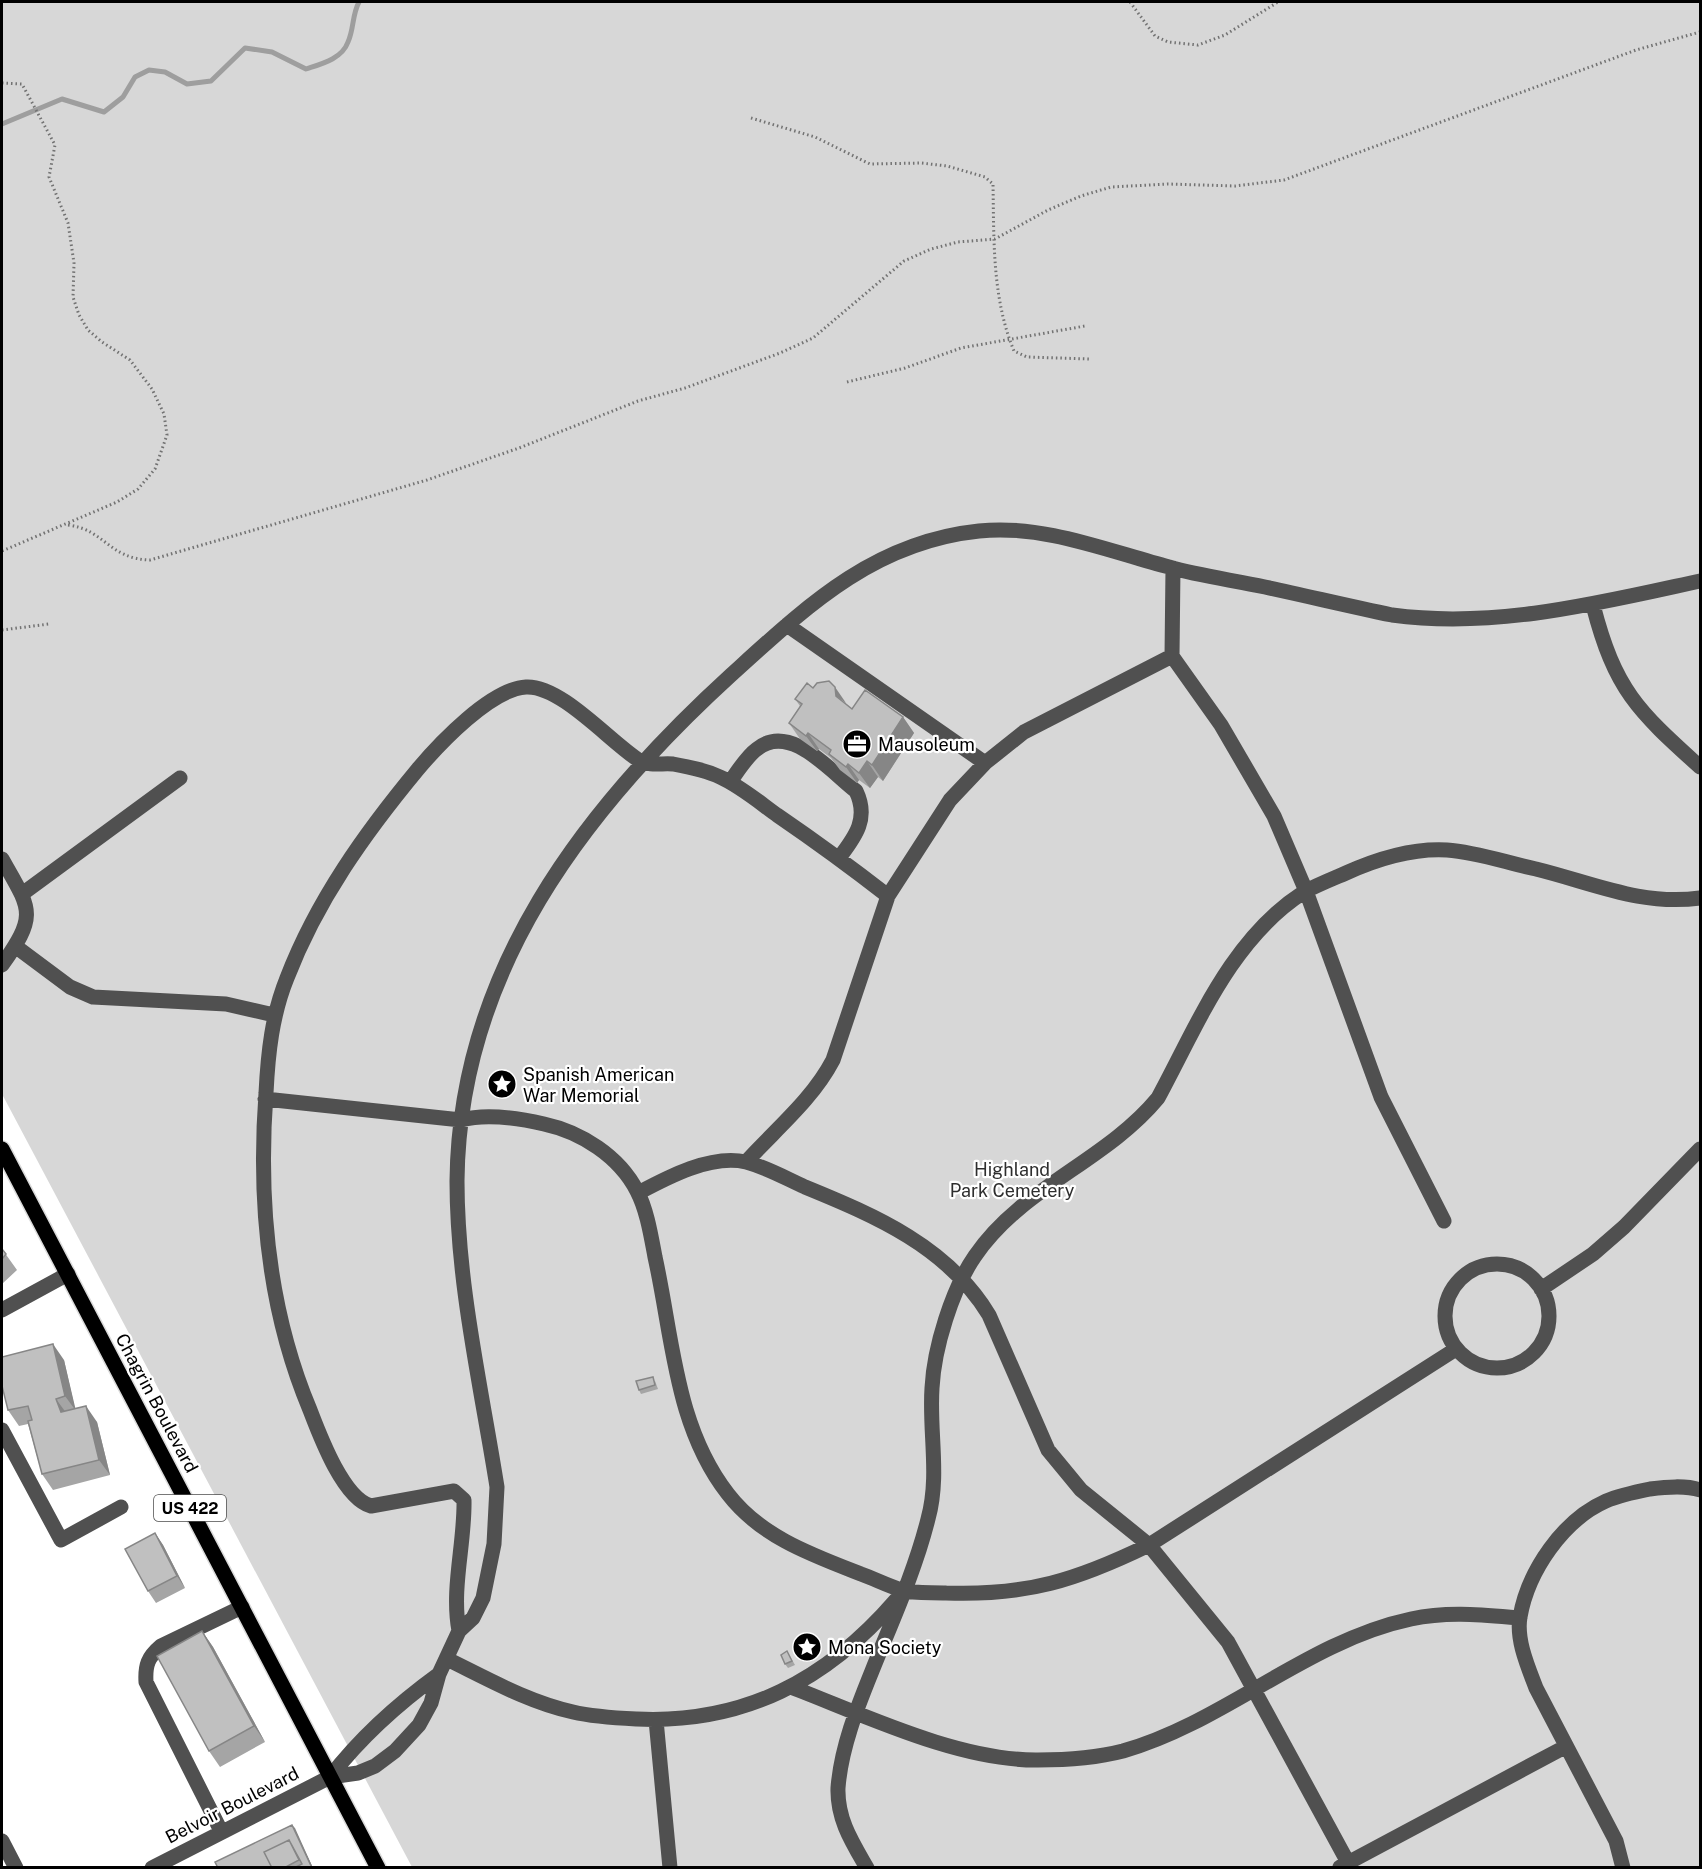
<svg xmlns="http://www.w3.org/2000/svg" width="1702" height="1869" font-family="'Public Sans',sans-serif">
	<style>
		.green { fill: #d7d7d7 }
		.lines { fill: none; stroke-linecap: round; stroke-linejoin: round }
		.stream { stroke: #9e9e9e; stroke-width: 5 }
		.major-casing { stroke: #dbdbdb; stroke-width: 18 }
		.path { stroke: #727272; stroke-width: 3; stroke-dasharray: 1.5 3; stroke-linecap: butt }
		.minor { stroke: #505050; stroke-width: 15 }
		.major { stroke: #000; stroke-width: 15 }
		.wall { fill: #a5a5a5 }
		.shaded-wall { fill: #868686 }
		.building { fill: #c0c0c0; stroke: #868686; stroke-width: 1.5 }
		.labels { text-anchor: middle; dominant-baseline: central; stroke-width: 4.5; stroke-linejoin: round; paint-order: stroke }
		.shield { fill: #fff; stroke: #4c4c4c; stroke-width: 1.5 }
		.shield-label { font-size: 16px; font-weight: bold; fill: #000 }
		.poi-label { font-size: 18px; fill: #000; stroke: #fff; text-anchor: start }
		.park-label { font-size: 18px; fill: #2e2e2e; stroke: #fff }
		.street-label { font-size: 18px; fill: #000; stroke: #fff }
	</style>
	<rect width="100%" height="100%" fill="#fff"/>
	<path class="green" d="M2,2H1700V1867H412L2,1094Z"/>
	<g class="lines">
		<path class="stream" d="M2,124L62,99L104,112L123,97L135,77L149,70L165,72L187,84L211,81L245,48L272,52L306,69C321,64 342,59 348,42C354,29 352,15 359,2"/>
		<g class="major-casing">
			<path id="major" d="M2,1149L378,1868"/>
		</g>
		<path class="path" d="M1130,2L1155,36L1168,42L1198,45L1225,35L1278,2
			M2,83L22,84L55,145L49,177L68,223L74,263L73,297L79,315L88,330L102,342L130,360L152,389L164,414L167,435L155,469L138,489L117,502L2,551
			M751,118L815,137L870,164L921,163L947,166L985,177L993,184C994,240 992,298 1014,351L1027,357L1090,359
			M847,382L905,368L961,348L1085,326
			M68,525C104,529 109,559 150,560L427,480L519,448L638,401L685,388L780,353L813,338L904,261L931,249L958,242L995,239L1048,210L1081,196L1111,187L1168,184L1235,186L1284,180L1636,50L1700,32
			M2,630L49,624"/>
		<path class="minor" d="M1173,568L1172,656L1221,725L1274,816L1306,891L1381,1097L1444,1221
			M1593,605C1615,690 1637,710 1700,767
			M787,625L985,763
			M730,782C738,771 746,757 757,749C790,722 830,771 856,791C869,818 856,836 839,858
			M2,859C31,910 38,914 2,965
			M22,894L180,778
			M15,946L70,987L93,997L226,1004L274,1015
			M265,1099L461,1120C487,1113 518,1118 544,1124C581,1132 619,1156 637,1191C647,1210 651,1236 655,1257C673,1338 675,1426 728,1494C761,1537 812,1555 861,1574C875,1579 888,1586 902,1590C915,1594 932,1592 946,1593C1027,1596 1077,1580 1149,1545L1456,1349
			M746,1162C776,1129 812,1100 833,1060L888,896L950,800L985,763L1024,732L1172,656
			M638,1193C668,1177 711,1154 746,1162C766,1167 787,1179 805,1187C876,1216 948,1247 989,1315L1048,1450L1081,1490L1149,1545L1228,1642L1351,1868
			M1445 1316a52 52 0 1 1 104 0a52 52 0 1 1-104 0Z
			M1541,1289L1593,1254L1624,1227L1700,1149
			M2,1310L68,1274
			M2,1430L61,1540L121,1507
			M459,1631C451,1588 465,1543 464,1500L454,1491L371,1506C343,1498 320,1436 310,1410C268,1310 258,1201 266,1093C268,1053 272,1015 287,978C317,900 365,833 418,769C440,743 491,689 526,687C561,685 610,742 640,761C649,766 663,763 673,764C689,767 705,770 720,777C740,786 759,802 777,815C815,841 852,868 888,896
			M447,1659C488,1679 528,1702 573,1712C594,1717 616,1718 637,1719C744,1724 827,1680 896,1600
			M791,1687C864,1715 959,1761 1038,1760C1065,1760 1096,1758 1123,1751C1225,1722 1307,1641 1411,1619C1448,1611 1483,1615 1520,1618
			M656,1720L670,1868
			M330,1777C360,1738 399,1703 439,1674
			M221,1831L146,1682C145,1665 148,1657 161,1646L242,1607
			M2,1841L16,1868
			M1340,1867L1565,1747
			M152,1868L330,1777L358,1773L375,1766L395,1751L419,1725L431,1703L439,1674L459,1631L473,1618L483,1598L494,1544L497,1487C481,1386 457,1283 457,1181C459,972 583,810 731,675C806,607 873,542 979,531C1043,524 1108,551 1169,567C1200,576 1233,580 1265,587C1307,596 1349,606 1392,615C1496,629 1599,603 1700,581
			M867,1868C852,1842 837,1819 838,1788C841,1748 857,1708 872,1671C892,1621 915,1571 928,1519C940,1476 929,1432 932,1388C934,1348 952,1289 975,1256C1022,1187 1106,1161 1158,1098C1198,1024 1231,939 1304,892C1317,885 1332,879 1346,873C1377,859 1413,848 1447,850C1477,852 1507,863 1536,869C1593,883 1641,906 1700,898
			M1623,1868L1616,1841L1536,1688C1528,1667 1516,1640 1520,1617C1528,1571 1563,1520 1606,1501C1620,1495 1635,1492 1650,1489C1666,1487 1685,1485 1700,1490"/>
		<use href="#major" class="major"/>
	</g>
	<path class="wall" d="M813,688L846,704L852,709L903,717L914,733L883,781L878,777L870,788L859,780L857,783L840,770L831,758L819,749L817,751L800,739L789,723L800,706L795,699Z
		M2,1249L17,1270L2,1284Z
		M64,1360L75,1409L97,1422L110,1475L53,1490L42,1474L28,1424L19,1426L8,1410Z
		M655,1381L658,1389L641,1394L639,1390Z
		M155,1533L163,1545L185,1588L156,1603L148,1591Z
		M202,1631L213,1647L265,1742L220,1767L209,1751Z
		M787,1651L795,1665L788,1668L785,1664Z
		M292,1825L313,1868H218Z"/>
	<path class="shaded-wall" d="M835,687L846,703L836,696Z
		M903,717L914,733L883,781L872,765Z
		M808,733L819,749L817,751L806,736Z
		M867,761L878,777L870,788L859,773Z
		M848,764L859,780L857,783L846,767Z
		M53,1344L64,1360L76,1411L65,1396Z
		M56,1399L67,1414L61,1412Z
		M86,1406L97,1422L110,1475L99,1460Z
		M155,1533L163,1545L185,1588L177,1576Z
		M202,1631L213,1647L265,1742L254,1726Z
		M292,1825L295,1828L313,1868H312Z"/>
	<path class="building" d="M829,681L835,687L836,696L852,709L865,690L903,717L872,765L867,761L859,773L848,764L846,767L829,754L831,750L808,733L806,736L789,723L802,704L795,699L807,683L813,688L817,683Z
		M2,1249L6,1254L2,1259Z
		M53,1344L65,1396L56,1399L61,1412L86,1406L99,1460L42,1474L28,1421L32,1420L28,1406L8,1410L2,1386V1357Z
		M653,1377L655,1385L639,1390L636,1381Z
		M155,1533L177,1576L148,1591L125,1549Z
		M202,1631L254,1726L209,1751L157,1656Z
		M787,1651L792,1661L785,1664L781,1655Z
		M292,1825L312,1868H294L302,1864L289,1840L264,1852L272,1868H218L215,1862Z
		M289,1840L299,1860L284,1868H272L264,1852Z"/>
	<defs>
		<g id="office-disc" transform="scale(1.5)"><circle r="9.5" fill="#000" stroke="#fff"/><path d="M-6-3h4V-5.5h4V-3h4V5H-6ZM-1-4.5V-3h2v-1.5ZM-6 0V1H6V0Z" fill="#fff"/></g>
		<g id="sight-disc" transform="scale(1.5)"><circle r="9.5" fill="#000" stroke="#fff"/><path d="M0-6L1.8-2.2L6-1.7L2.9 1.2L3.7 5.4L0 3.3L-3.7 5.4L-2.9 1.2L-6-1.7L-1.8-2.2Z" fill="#fff"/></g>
	</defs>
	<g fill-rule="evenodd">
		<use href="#office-disc" x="857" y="744"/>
		<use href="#sight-disc" x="502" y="1084"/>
		<use href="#sight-disc" x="807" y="1647"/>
	</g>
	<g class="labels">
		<rect class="shield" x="154" y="1495" width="72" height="26" rx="4.5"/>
		<g class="shield-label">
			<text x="190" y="1508">US 422</text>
		</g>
		<g class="poi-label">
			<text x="878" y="744">Mausoleum</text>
			<text x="523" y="1074">Spanish American<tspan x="523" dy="21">War Memorial</tspan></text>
			<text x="828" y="1647">Mona Society</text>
		</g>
		<g class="park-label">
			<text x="1012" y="1169">Highland<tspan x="1012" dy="21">Park Cemetery</tspan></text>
		</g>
		<g class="street-label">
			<text transform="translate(157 1403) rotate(62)">Chagrin Boulevard</text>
			<text transform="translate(232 1805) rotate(-27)">Belvoir Boulevard</text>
		</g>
	</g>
	<rect width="1702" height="1869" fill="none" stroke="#000000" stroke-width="6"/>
</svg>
